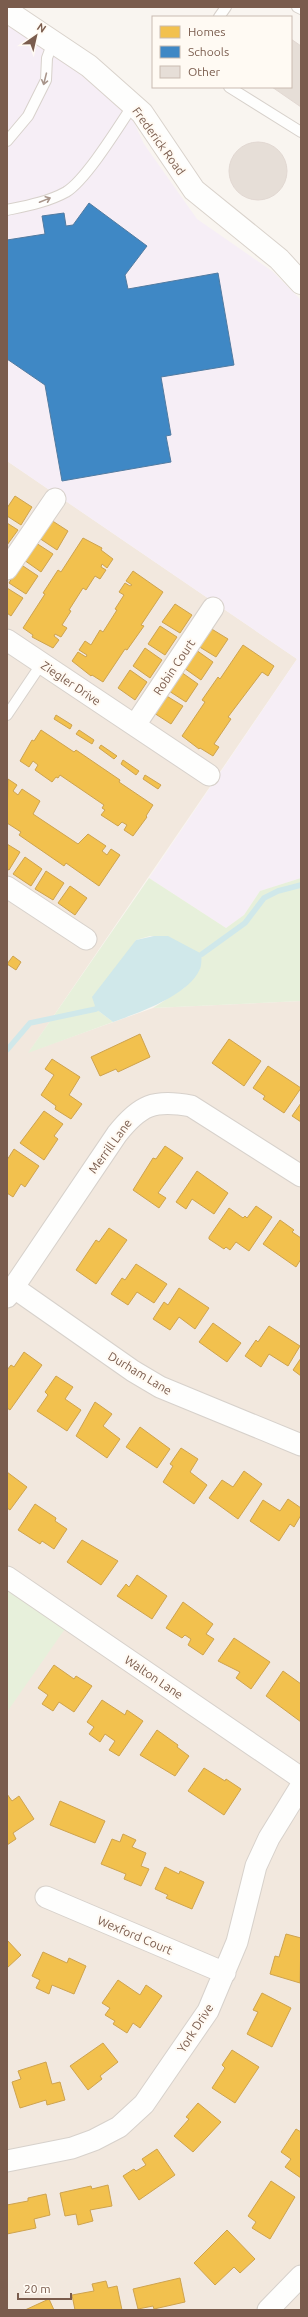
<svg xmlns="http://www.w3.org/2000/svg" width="308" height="2317" font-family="Ubuntu,sans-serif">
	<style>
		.residential { fill: #f2e8de }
		.education { fill: #f6eef6 }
		.green { fill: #e7f0db }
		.water { fill: #d0e8ea }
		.homes { fill: #f2c14e; stroke: #cea34e }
		.schools { fill: #3f88c5; stroke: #517ba1 }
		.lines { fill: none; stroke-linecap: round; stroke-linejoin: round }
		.stream { stroke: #d0e8ea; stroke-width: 5.5 }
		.building { fill: #e6ded7; stroke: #e2d8d2 }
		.lane-casing { stroke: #d7d1cb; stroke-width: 12 }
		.street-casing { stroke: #d7d1cb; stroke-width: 23 }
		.secondary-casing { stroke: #d9d2cb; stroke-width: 24 }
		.lane { stroke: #fefefd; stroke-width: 10 }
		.street { stroke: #fefefd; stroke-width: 21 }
		.secondary { stroke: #fefefd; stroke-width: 22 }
		.oneway { stroke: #a8958b }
		.labels { text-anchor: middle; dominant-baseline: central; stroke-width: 4; stroke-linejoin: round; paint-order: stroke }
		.street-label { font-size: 12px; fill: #7a5c4d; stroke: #fffaf3 }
	</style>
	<rect width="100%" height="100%" fill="#f9f5f0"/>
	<path class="residential" d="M7,461L297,659L29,1052L153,1008L301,1001V2310H7Z"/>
	<path class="education" d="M7,24L93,78L132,118L144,144L197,219L272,271L301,300V878L260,891L244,915L226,928L149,878L297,659L7,461Z"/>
	<path class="green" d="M149,878L226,928L244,915L260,891L301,878V1001L153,1008L184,988L200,969L168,937L150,936L136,940L96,1009L113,1022L28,1053Z
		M7,1586L67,1626L7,1712Z"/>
	<path class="water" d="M154,936H168L202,954C201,958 202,965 200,969C188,996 138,1013 113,1022L96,1009L92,997L136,940Z"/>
	<path class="homes" d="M15,496L32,507L21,525L7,516V508Z
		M51,520L68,531L57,550L39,538Z
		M7,523L18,530L7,545Z
		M83,538L102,548L101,550L113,559L107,568L102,564L101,567L106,570L100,579L95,576L86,590L83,588L69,610L71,611L62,625L67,628L61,637L55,634L54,636L59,640L53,648L32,637L33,635L23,628L45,594L43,593L58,570L61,572Z
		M36,543L53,554L41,572L24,560Z
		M20,564L38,576L26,594L9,583Z
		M133,571L163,592L141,625L144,626L127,650L125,649L103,682L92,675L91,676L72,661L78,652L86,657L87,655L79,650L85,641L91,645L100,630L103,632L117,610L115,609L124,595L119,592L125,583L130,586L132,585L126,581Z
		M7,588L23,598L11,616L7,613Z
		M175,604L192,615L180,633L162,622Z
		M160,626L177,637L165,655L148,644Z
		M210,628L228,639L216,657L198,646Z
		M243,645L274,666L268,676L262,672L228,717L231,719L214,744L219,747L213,756L200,748L199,749L182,736L205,702L202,700L218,677L220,679Z
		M145,648L162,660L150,678L133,666Z
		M196,650L213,662L201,680L184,668Z
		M130,670L147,682L135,700L118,688Z
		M181,672L198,684L186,702L169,691Z
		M165,695L183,706L171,724L154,713Z
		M56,715L72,725L70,729L54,719Z
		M41,730L74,752L76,750L120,780L119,782L153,805L146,816L147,817L133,836L124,830L127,825L122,822L118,826L101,815L105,810L102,808L104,805L60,775L58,778L56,777L52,782L35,770L38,765L33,761L29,767L20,761L32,740L34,741Z
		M79,730L94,740L92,744L76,734Z
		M101,745L117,756L114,759L99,748Z
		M123,760L139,771L136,775L121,764Z
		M145,775L161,785L158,789L143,779Z
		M8,779L17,785L13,791L18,795L22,789L40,801L33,814L78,844L88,834L106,846L102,851L107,855L111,849L120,855L99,886L66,863L64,866L19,835L21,832L7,823Z
		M7,844L20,852L9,870L7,869Z
		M25,857L42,869L31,886L13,874Z
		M46,871L64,883L53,900L35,889Z
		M70,886L87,898L75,915L58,903Z
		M13,956L21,962L16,970L7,964Z
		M140,1034L150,1057L118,1072L116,1069L100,1076L91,1057Z
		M229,1039L261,1061L244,1086L212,1063Z
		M52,1059L80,1077L69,1095L82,1104L71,1119L55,1109L56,1106L41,1095L54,1075L45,1069Z
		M268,1066L301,1088L284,1113L263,1099L265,1096L253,1088Z
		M301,1103V1122L292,1116Z
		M44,1111L63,1124L54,1136L58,1139L44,1160L20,1143Z
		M165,1146L183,1158L158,1193L166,1198L159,1208L133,1190L153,1158L156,1159Z
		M14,1149L39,1166L25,1187L21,1184L13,1197L7,1193V1160Z
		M197,1171L228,1193L214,1214L192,1199L186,1209L176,1202Z
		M256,1206L272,1217L249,1251L236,1242L230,1250L226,1247L224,1249L209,1239V1237L229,1208L243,1218L245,1216L247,1218Z
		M280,1220L294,1230L292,1232L301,1238V1259L296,1267L263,1244Z
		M109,1228L127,1240L96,1284L76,1270L96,1240L99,1242Z
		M136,1264L167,1284L154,1303L137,1292L128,1305L111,1294L122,1278L125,1280Z
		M179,1288L209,1308L195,1329L179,1317L170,1330L153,1319L164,1302L168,1305Z
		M213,1323L241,1343L227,1362L199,1342Z
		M269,1326L300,1346L288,1366L269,1354L261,1367L245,1356L256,1340L258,1342Z
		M24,1352L42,1365L10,1410L7,1408V1370L11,1365L14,1367Z
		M301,1358V1376L293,1370Z
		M56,1376L73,1387L65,1399L81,1410L67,1431L37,1411L48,1395L45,1392Z
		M95,1402L112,1414L103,1426L120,1439L107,1458L76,1436Z
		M140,1427L170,1449L157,1468L126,1447Z
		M181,1448L198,1459L190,1472L207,1485L194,1504L163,1482L173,1466L170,1464Z
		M244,1471L262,1484L238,1519L209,1498L222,1480L233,1487Z
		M7,1472L27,1487L10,1510L7,1508Z
		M288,1499L301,1508V1515L294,1527L290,1524L279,1541L250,1521L263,1500L280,1511Z
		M35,1504L56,1518L55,1521L67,1529L54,1549L42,1541L40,1544L18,1530Z
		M82,1540L118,1561L101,1585L67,1562Z
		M137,1575L167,1596L152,1619L117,1596L126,1584L129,1587Z
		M183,1602L213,1624L206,1634L214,1639L203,1655L188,1645L191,1639L185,1635L182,1638L166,1628Z
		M234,1638L270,1662L251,1689L236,1678L240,1672L218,1661Z
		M54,1665L74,1679L76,1676L92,1686L74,1712L59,1702L53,1711L42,1704L48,1695L38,1688Z
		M283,1671L301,1684V1722L266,1696Z
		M102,1700L125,1715L127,1710L143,1721L119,1756L109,1750L115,1741L105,1734L100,1742L89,1734L94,1727L87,1722Z
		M157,1730L178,1745L177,1747L189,1756L175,1776L140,1755Z
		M204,1768L225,1781L226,1779L241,1789L224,1815L188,1791Z
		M7,1794L12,1801L19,1796L34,1819L13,1833L16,1839L7,1845Z
		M60,1801L105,1821L95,1843L50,1825Z
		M123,1834L136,1840L132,1847L146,1853L141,1866L149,1869L141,1886L124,1879L126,1874L101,1864L112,1839L120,1842Z
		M165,1867L179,1874L180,1871L204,1882L192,1909L166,1898L168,1895L155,1889Z
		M286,1934L301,1938L300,1983L270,1974L275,1956L279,1957Z
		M7,1940L21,1955L7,1968Z
		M43,1952L67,1963L69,1958L86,1966L74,1994L52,1985L49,1994L36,1988L40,1980L32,1976Z
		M118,1980L140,1995L146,1985L162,1996L140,2028L133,2023L127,2033L113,2024L115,2021L105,2015L110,2008L102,2003Z
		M262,1993L291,2008L272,2047L247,2034L258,2012L253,2010Z
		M103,2043L118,2062L100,2076L102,2079L88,2090L70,2066Z
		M232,2050L259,2067L235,2103L212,2088L225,2068L222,2065Z
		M46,2062L52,2084L60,2082L65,2100L47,2105L46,2100L20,2108L12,2082L21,2079L18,2071Z
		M198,2103L221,2122L193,2152L174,2136L189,2119L186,2117Z
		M296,2129L301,2132V2178L285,2167L291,2159L281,2152Z
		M157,2149L175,2175L139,2200L123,2176L134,2169L136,2171L146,2165L142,2159Z
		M271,2181L295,2197L270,2239L252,2228L256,2222L248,2216Z
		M108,2185L112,2206L90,2210L93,2221L78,2225L76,2214L65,2216L60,2193L91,2186L92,2189Z
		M46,2194L50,2215L34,2219L36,2228L7,2234V2205L28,2201V2198Z
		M227,2230L255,2259L240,2273L234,2267L215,2285L194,2263Z
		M180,2278L185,2302L154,2309L153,2306L138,2309L133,2289Z
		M106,2281L108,2288L117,2286L122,2310H75L72,2295L94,2291L92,2284Z
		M49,2299L54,2310H25Z"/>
	<path class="schools" d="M89,203L147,246L125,275L128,289L218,273L234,365L161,377L171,435L166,436L171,462L62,481L45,385L7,359V240L45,234L42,216L64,213L66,226L73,225Z"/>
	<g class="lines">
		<path class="stream" d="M202,954L245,923L264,898L278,891L301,885
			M7,1050L30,1023L96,1009"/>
	</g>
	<path class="building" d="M291,39L301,46V107L272,87H291Z
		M229 171a29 29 0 1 1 58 0a29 29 0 1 1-58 0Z"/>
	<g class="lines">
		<g class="lane-casing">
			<path id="lane" d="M297,7L301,9
				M219,17L226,7
				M229,87L301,132
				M7,141L28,116L46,80L47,58L53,42
				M7,210C26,206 48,202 66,192C86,180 119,126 133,105
				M7,715L42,663"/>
		</g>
		<g class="street-casing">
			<path id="street" d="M7,569L55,499
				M7,640L209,775
				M135,725L213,608
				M7,887L86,939
				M13,1287L133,1371L160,1387L301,1445
				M7,1297L117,1134C140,1105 154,1099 191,1106L301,1176
				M7,1577L301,1778
				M46,1897L225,1973
				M7,2161L72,2148L94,2140L119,2127L144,2104L208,2011L237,1942L256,1866L269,1838L301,1786
				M268,2310L301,2276"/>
		</g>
		<g class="secondary-casing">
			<path id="secondary" d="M7,11L89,66L142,113L194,190L279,259L301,283"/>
		</g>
		<use href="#lane" class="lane"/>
		<use href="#street" class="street"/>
		<use href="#secondary" class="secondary"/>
	</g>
	<defs><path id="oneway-shaft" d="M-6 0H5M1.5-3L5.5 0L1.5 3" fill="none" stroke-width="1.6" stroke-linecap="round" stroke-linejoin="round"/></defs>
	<g class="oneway">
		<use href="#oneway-shaft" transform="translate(45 79) rotate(104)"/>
		<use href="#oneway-shaft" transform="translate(45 200) rotate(-22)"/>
	</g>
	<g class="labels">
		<g class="street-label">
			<text transform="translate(159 141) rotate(54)">Frederick Road</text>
			<text transform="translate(174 667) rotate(-56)">Robin Court</text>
			<text transform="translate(71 683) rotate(34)">Ziegler Drive</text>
			<text transform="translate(110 1146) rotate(-54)">Merrill Lane</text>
			<text transform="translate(140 1373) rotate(31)">Durham Lane</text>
			<text transform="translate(154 1677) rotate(34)">Walton Lane</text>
			<text transform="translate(135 1935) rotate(23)">Wexford Court</text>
			<text transform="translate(195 2028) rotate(-57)">York Drive</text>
		</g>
	</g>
	<rect width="308" height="2317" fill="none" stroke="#7a5c4d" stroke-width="16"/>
	<rect x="152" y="16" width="140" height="72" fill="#fffaf3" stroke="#cabbb1"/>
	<rect x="160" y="26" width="20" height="12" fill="#f2c14e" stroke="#cabbb1"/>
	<text x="188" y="36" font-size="12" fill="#7a5c4d">Homes</text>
	<rect x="160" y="46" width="20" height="12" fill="#3f88c5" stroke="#cabbb1"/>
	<text x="188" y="56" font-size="12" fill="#7a5c4d">Schools</text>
	<rect x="160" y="66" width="20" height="12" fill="#e6ded7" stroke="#cabbb1"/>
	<text x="188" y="76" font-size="12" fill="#7a5c4d">Other</text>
	<g transform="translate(36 36) rotate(34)" stroke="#fffaf3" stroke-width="3" paint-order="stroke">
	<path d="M0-3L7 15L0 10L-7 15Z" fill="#7a5c4d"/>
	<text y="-6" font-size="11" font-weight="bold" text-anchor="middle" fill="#7a5c4d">N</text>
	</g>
	<path d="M18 2293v6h53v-6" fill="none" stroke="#7a5c4d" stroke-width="2"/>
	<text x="24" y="2293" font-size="12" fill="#7a5c4d" stroke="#fffaf3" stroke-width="3" paint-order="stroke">20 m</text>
</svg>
